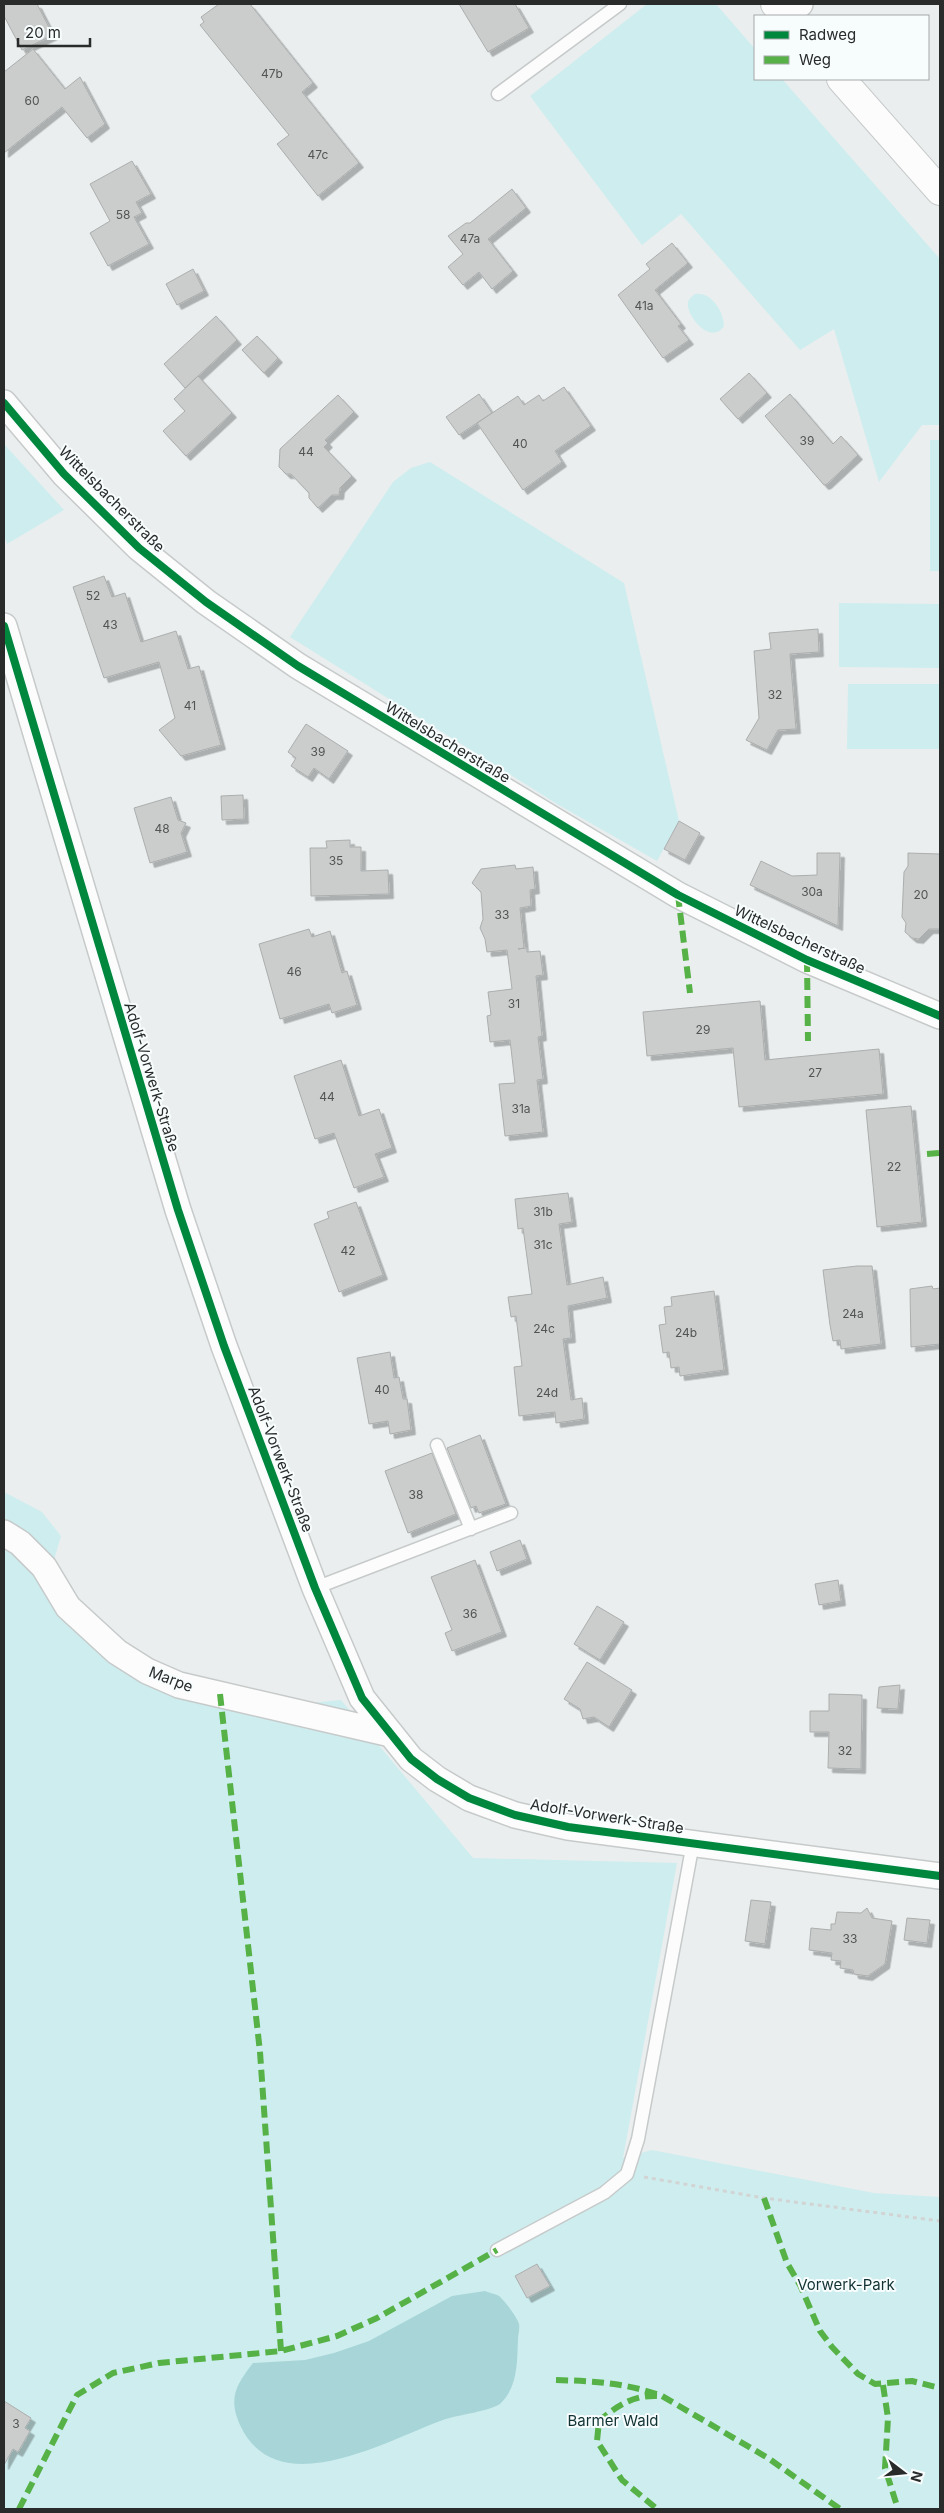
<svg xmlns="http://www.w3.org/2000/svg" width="944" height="2513" font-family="Inter,sans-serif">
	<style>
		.green { fill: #ceedef }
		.water { fill: #a7d5d8 }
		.building { fill: #cbcdcd; stroke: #acaeae; filter: url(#shadow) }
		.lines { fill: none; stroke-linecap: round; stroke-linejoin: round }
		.lane-casing { stroke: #c7caca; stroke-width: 15 }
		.street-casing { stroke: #c7caca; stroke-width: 28 }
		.secondary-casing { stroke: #c7caca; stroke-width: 30 }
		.path { stroke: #d2d4d4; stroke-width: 3; stroke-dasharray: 4 4; stroke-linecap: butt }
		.lane { stroke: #fcfcfc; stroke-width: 12 }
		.street { stroke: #fcfcfc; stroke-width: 25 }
		.secondary { stroke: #fcfcfc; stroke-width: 28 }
		.quiet { stroke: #56b246; stroke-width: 6; stroke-dasharray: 12 6; stroke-linecap: butt }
		.cycleway-casing { stroke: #f7fcfd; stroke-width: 11 }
		.cycleway { stroke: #00873e; stroke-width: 8 }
		.labels { text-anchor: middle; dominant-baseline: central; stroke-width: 4; stroke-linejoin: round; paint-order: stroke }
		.number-label { font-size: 12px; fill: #525454 }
		.street-label { font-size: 15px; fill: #292b2b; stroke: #f7fcfd }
		.park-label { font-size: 15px; fill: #113234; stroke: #f7fcfd }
	</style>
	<defs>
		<filter id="shadow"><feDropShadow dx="4.5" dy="4.5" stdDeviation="0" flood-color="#0004"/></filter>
	</defs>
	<rect width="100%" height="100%" fill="#eaeeee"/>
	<path class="green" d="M647,4H716L755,49V79H782L940,259V425H922L879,482L834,329L800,350L681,214L642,245L530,96Z
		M695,294C712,292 723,311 724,326C711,346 686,316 688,303C688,299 692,297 695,294Z
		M930,440H940V571H930Z
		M4,444L64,510L7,544L4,535Z
		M430,462L624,583L679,821L657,861L557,804L290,637L393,482L411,468Z
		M839,603L940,604V668L839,667Z
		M848,684H940V749H847Z
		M4,1492L42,1512L61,1536L51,1570L74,1598L122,1644L168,1669L299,1704L341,1700L473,1858L677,1863L623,2158L652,2150L874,2193L940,2197V2509H4Z"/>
	<path class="water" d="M485,2291C489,2293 496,2294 499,2296C505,2301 517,2317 519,2324C520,2328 518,2335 518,2339C517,2362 518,2386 501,2403C493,2411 456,2415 443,2420C387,2440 277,2505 240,2425C228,2398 236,2385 253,2363L305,2360L334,2353L369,2341L452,2296Z"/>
	<path class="building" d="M4,4H37L53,35L22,50L4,16Z
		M219,4H250L313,83L302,92L359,163L318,196L277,144L289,135L200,25L204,22L201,17Z
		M459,4H515L529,28L488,52Z
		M33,49L65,89L80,77L105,124L87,138L62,107L4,153V72Z
		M132,161L151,194L136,202L142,213L134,217L149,244L108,266L90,233L110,221L90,184Z
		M512,189L526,208L488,239L513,271L492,289L479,272L463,285L448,267L463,254L448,236L466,223H470Z
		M672,243L688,263L655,290L681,324L678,326L689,340L663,358L618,295L650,269L646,264Z
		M193,269L204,291L177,305L166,284Z
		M216,316L237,340L185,388L164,364Z
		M257,336L278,358L264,373L242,350Z
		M749,373L767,393L738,419L720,399Z
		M198,376L232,413L186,456L163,431L185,411L174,399Z
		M564,387L591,426L555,451L562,462L523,490L477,423L518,396L524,405L539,395L543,401Z
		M479,394L492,413L459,435L446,417Z
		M790,394L833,444L841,436L858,455L827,484L824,485L765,416Z
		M338,395L354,412L325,440L328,443L324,447L352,476L340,488L339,495H332L318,508L309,498V493L291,474H286L279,467L280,449Z
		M104,576L112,597L125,593L141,642L176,631L188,669L199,666L221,745L181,756L159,730L175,718L159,662L104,678L73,587Z
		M818,629L819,652L790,654L796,729L778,730L767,750L746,740L759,718L754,651L771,649L769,633Z
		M306,724L348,751L329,779L314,768L308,777L291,766L296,758L288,752Z
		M243,795L244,819L222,820L221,796Z
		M171,797L178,820L186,823L181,833L187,852L150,863L134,808Z
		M679,821L700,833L685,860L664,849Z
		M350,840V847H361V871L388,870L389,894L311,896L310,848H327L326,841Z
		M817,853H840L838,926L750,885L761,861L792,876L817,875Z
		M908,853L940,854V929H929L919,939L912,938L905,932L906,923L902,917L904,872L908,866Z
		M515,865L516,869L533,867L535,889L530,890L531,906L520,908L524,948L518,949L527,948V952L540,951L543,975L536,976L542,1036L538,1037L543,1079L537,1080L543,1132L505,1136L499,1084L515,1083L510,1040L490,1042L487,1016L491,1015L488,992L512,989L507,950L487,952L485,939L480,928L483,919L481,892L472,883L481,869Z
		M309,929L312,937L330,931L342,973L347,971L357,1005L332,1013L329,1004L280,1019L259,944Z
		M760,1001L765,1060L879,1049L883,1094L739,1107L733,1048L647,1056L643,1012Z
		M341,1060L359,1116L379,1109L392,1148L375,1154L384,1177L354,1188L334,1133L315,1139L294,1076Z
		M911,1106L922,1222L877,1227L866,1110Z
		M568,1193L572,1222L559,1224L567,1285L603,1277L607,1298L568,1306L571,1338L563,1339L571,1400L582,1398L584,1419L556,1423L555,1412L519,1416L514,1367L522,1366L516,1316L511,1317L508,1297L532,1294L523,1228L518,1229L515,1199Z
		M356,1202L383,1275L339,1292L314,1224L329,1218L327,1212Z
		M857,1266H872L881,1344L841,1349L840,1340L833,1341L830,1325L823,1270Z
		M932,1286L933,1289L940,1288V1344L911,1347L910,1289Z
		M714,1291L724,1370L680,1376L679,1367L671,1368L669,1352L663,1353L659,1325L666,1324L664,1307L672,1306L671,1297Z
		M390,1352L394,1378L399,1377L403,1399H407L411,1430L390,1434L388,1421L369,1424L357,1358Z
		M480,1435L506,1504L479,1513L476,1506L471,1508L447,1448Z
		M432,1453L456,1514L408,1533L385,1471Z
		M520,1540L527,1559L497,1571L490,1552Z
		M475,1560L502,1632L452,1651L445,1633L452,1630L431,1577Z
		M838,1580L841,1601L819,1605L815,1584Z
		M597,1606L624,1622L600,1660L574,1644Z
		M587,1662L632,1690L609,1727L594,1717L583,1719L580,1709L564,1699Z
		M900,1685L898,1709L877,1708L879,1687Z
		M829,1694L862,1695L861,1769L828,1768L829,1732H810V1711H829Z
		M751,1900L771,1902L765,1944L745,1941Z
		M867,1908L872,1918L892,1921L885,1964L868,1976L854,1974L853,1970L840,1968L841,1961L831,1960L832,1953L809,1950L811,1928L831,1930V1924H835L837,1912L861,1913Z
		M907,1918L930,1920L927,1943L904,1940Z
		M537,2264L550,2286L527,2298L515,2276Z
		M4,2401L31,2418L25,2428L30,2431L18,2452L13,2449L4,2465Z"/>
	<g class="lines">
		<g class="lane-casing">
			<path id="lane" d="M498,94L620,4
				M437,1445L471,1529
				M315,1588L511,1513
				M497,2250L604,2193L627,2174L638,2139L693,1843"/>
		</g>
		<g class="street-casing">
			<path id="street" d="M786,16L800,4
				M4,403L64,474L139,548L206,602L298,666L678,895L807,960L940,1016
				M4,626L178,1210L224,1346L315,1588L362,1698L411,1759L437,1779L469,1798L515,1815L568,1827L940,1876
				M4,1533L20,1543L44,1567L68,1607L117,1652L147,1671L179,1685L391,1734"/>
		</g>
		<g class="secondary-casing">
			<path id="secondary" d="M775,4L786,16
				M841,79L940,191"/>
		</g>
		<path class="path" d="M644,2177L764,2198L940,2221"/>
		<use href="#lane" class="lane"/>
		<use href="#street" class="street"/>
		<use href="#secondary" class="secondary"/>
		<path class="quiet" d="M678,895L690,993
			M807,960L808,1041
			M927,1154L940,1153
			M220,1694L260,2052L281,2351
			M764,2198L787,2263L800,2285L820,2331L832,2347L858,2374L875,2384L912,2381L940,2388
			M556,2380C593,2381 627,2383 662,2396L768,2458L840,2509
			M883,2385L888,2418L885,2468L898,2509
			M657,2396C633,2395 617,2406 599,2421L597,2441L622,2480L657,2509
			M19,2509L77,2395L113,2373L159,2363L281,2351L337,2336L377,2318L497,2250"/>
		<g class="cycleway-casing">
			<path id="cycleway" d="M4,403L64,474L139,548L206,602L298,666L678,895L807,960L940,1016
				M4,626L178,1210L224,1346L315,1588L362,1698L411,1759L437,1779L469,1798L515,1815L568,1827L940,1876"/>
		</g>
		<use href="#cycleway" class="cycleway"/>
	</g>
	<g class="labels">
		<g class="number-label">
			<text x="272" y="73">47b</text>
			<text x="32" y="100">60</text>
			<text x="318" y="154">47c</text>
			<text x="123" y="214">58</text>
			<text x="470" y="238">47a</text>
			<text x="644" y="305">41a</text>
			<text x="807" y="440">39</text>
			<text x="520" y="443">40</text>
			<text x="306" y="451">44</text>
			<text x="93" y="595">52</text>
			<text x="110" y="624">43</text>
			<text x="775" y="694">32</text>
			<text x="190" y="705">41</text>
			<text x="318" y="751">39</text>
			<text x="162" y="828">48</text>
			<text x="336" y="860">35</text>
			<text x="812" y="891">30a</text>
			<text x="921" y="894">20</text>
			<text x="502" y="914">33</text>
			<text x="294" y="971">46</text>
			<text x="514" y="1003">31</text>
			<text x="703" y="1029">29</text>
			<text x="815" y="1072">27</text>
			<text x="327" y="1096">44</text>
			<text x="521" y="1108">31a</text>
			<text x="894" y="1166">22</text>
			<text x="543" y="1211">31b</text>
			<text x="543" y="1244">31c</text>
			<text x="348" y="1250">42</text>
			<text x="853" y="1313">24a</text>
			<text x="544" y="1328">24c</text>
			<text x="686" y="1332">24b</text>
			<text x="382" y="1389">40</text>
			<text x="547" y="1392">24d</text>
			<text x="416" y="1494">38</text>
			<text x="470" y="1613">36</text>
			<text x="845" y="1750">32</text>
			<text x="850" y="1938">33</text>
			<text x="16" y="2423">3</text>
		</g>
		<g class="street-label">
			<text transform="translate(112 499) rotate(45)">Wittelsbacherstraße</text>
			<text transform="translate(448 742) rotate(31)">Wittelsbacherstraße</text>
			<text transform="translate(800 939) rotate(25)">Wittelsbacherstraße</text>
			<text transform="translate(152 1077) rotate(73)">Adolf-Vorwerk-Straße</text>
			<text transform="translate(281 1459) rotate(69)">Adolf-Vorwerk-Straße</text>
			<text transform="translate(171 1679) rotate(21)">Marpe</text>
			<text transform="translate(607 1816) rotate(9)">Adolf-Vorwerk-Straße</text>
		</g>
		<g class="park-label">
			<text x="846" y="2284">Vorwerk-Park</text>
			<text x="613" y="2420">Barmer Wald</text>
		</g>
	</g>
	<rect width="944" height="2513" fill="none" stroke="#292b2b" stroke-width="10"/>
	<rect x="754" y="15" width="175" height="65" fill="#f7fcfd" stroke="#a5a8a9"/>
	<rect x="764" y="31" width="25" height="8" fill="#00873e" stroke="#a5a8a9"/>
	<text x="799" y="40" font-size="15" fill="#292b2b">Radweg</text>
	<rect x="764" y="56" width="25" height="8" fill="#56b246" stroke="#a5a8a9"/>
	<text x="799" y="65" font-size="15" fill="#292b2b">Weg</text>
	<g transform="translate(904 2473) rotate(106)" stroke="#f7fcfd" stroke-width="4" paint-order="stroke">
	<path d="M0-4L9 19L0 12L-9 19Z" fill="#292b2b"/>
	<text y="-8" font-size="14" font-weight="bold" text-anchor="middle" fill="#292b2b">N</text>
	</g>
	<path d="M18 38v8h72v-8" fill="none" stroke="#292b2b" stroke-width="2.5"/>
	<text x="25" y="38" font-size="15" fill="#292b2b" stroke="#f7fcfd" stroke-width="4" paint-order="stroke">20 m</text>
</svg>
